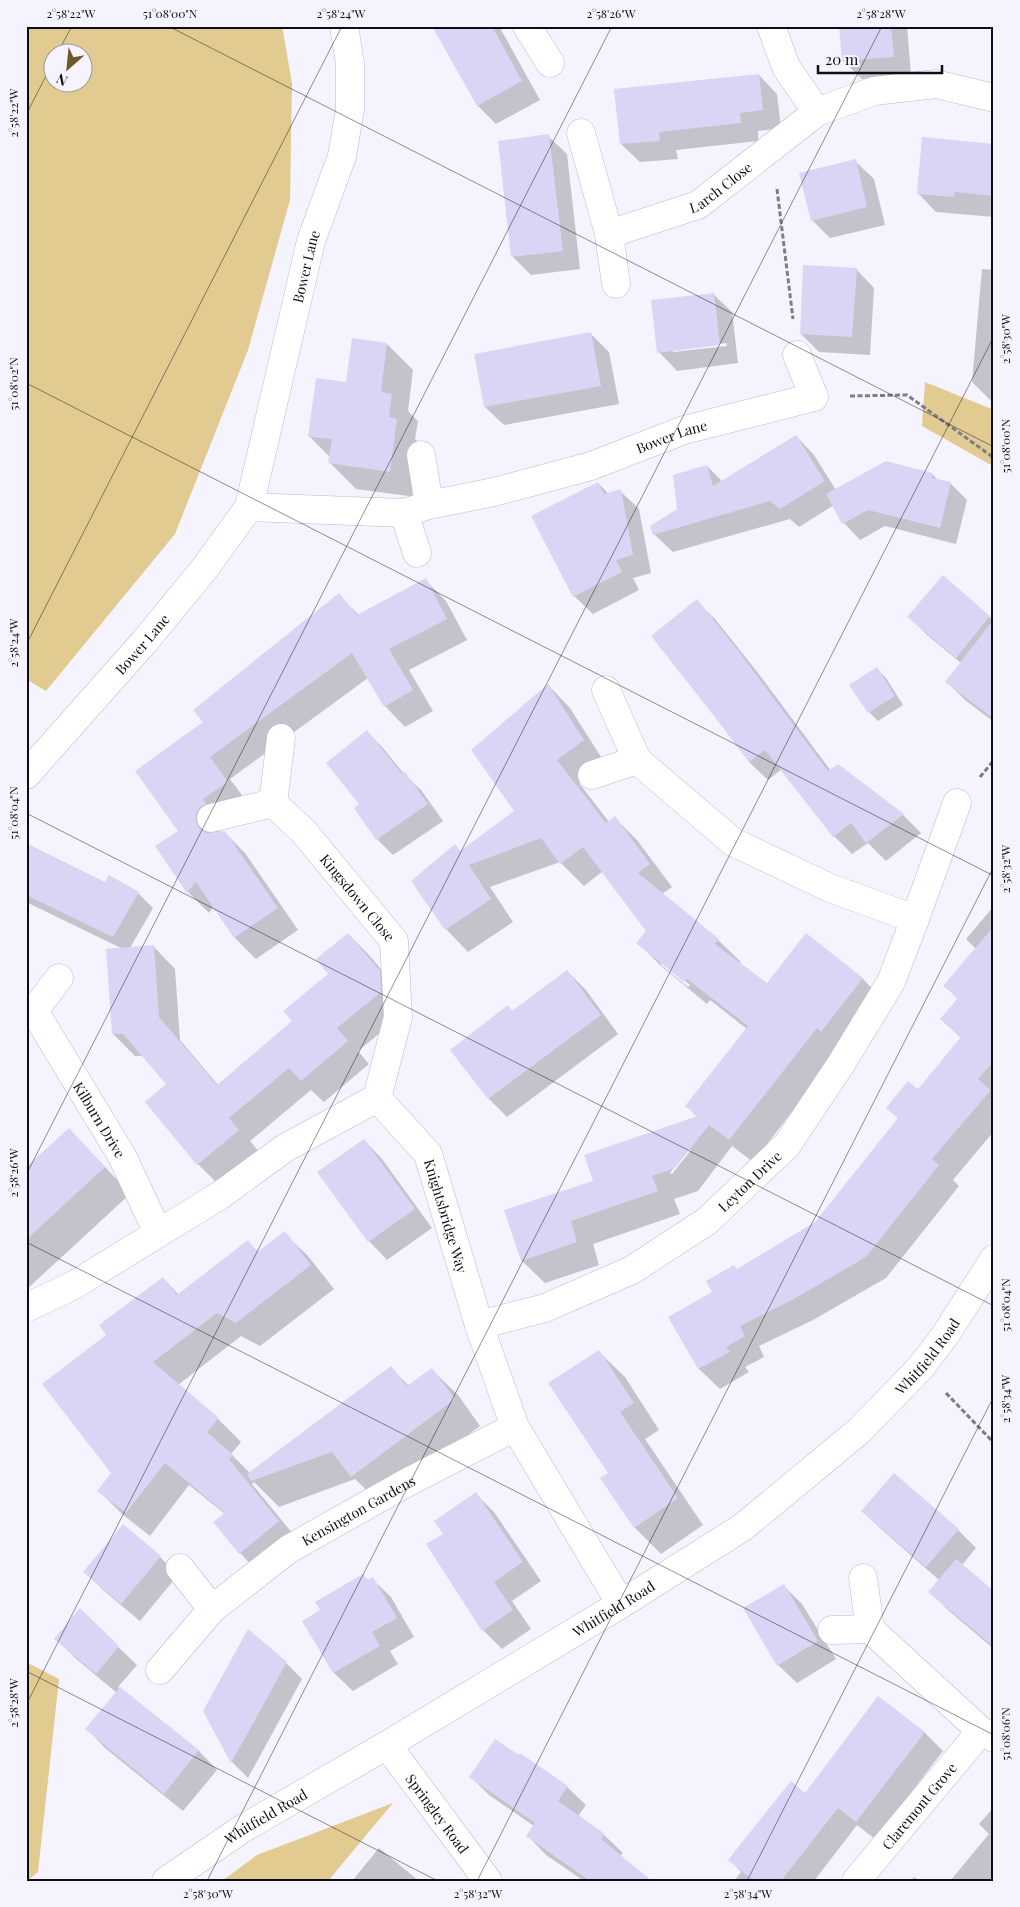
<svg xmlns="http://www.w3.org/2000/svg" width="1020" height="1907" font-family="'Playfair Display',serif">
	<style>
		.green { fill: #e1cb91; fill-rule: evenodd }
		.shadow { fill: #0003; fill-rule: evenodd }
		.building { fill: #dbd4f5 }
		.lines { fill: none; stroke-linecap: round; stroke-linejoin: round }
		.minor-casing { stroke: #beb8d3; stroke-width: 29 }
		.path { stroke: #7e7c86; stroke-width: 3; stroke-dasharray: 5 2.5; stroke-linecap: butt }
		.minor { stroke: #fff; stroke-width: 28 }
		.ticks { fill: none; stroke: #0e0c15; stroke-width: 1; stroke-opacity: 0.45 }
		.labels { text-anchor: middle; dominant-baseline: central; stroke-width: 5; stroke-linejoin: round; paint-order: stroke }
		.street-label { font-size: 14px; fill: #0e0c15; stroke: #f5f3fe }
		.neatline { fill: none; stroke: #0e0c15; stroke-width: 2 }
		.ticks-label { font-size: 12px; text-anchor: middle; fill: #0e0c15 }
	</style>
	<rect width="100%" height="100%" fill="#f5f3fe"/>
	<path class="green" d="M26,26H282L292,83L290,200L248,350L175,534L46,691L26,679ZM52,52H82V82H52Z
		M925,382L994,410V468L991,465L922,426Z
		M26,1662L59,1679L38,1872L27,1881Z
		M393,1803L328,1881H222L257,1855Z"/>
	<path class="shadow" d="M440,26H499L540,100L496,124L478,106L435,29Z
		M840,26H907L911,75L862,79L843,61Z
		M759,75L777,94L781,128L758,131V141L676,150L678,159L640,162L621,144Z
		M548,136L567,154L580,269L531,275L513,257L499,142Z
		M994,145V217L936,212L918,193Z
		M855,161L874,179L885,225L830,238L812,220Z
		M856,269L874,288L870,355L819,352L801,334Z
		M982,269L994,270V401H991L972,382Z
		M713,294L732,312L738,363L677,371L659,352ZM726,343L727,346L673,352V350Z
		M591,334L609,352L619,404L504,425L485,407L476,355Z
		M387,344L413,370L408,411L418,421L415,439L423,446L416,497L356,489L330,463V457L309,436Z
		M796,436L814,455L836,490L932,474L938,480L951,484L967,500L956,544L885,526L860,540L844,523L834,505L799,527L790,519L673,552L654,534L678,510L707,466L723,482Z
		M598,483L609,494L620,491L639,509L651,573L633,578L639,590L593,614L574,596Z
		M943,577L994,621V722L965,700L947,682L961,663L927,635L909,617Z
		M425,580L446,601L467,640L409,670L433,711L405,727L385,706L368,678L230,779L248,803L221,828L218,833L224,832L245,853L298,930L256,959L235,938L214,906L209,913L188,892L157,847L179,831L205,723L338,595L359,615Z
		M696,601L715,619L758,673L831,771L838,765L903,815L921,833L886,861L868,843L852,854L834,836L782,769L768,780L749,762Z
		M877,669L886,678L903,705L878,721L869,712Z
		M548,685L570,708L605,763L579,783L609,822L615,818L637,840L672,887L662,894L718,940L741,962L740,964L767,985L807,935L863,979L885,1002L840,1050L753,1162L732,1146L698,1191L674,1199L680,1214L593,1244L599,1265L545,1283L522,1261L506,1211L594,1181L698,1118L687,1106L747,1029L710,1000L707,1004L661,966L638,943L648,931L603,871L584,886L560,862L490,887L513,922L468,952L446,929L455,846L461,852L515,811ZM661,961L690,985L688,987L661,965ZM688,1150H691L672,1174L670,1173Z
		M367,732L383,748L404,774L421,790L443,821L393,855L377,839Z
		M26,856L105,884L138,893L153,908L130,948L153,946L175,969L180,1040L218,1085L294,1021L330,974L348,934L370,956L402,995L403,1014L358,1051L369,1064L324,1102L311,1090L250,1141L260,1153L220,1186L198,1164L146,1102L168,1084L143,1056H135L113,1034L123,949L26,902Z
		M994,906V1131L953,1180L959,1186L886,1278L813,1320L759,1346L764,1357L745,1367L749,1372L720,1389L699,1369L670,1318L714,1292L737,1270L816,1223L899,1119L887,1108L918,1091L962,1039L941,1019L958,999L945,986L976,949L966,939Z
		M567,971L586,990L618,1034L507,1117L488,1098L508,1007L513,1012Z
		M364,1140L382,1159L432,1228L387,1260L369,1241Z
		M95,1156L130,1194L26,1290V1170Z
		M284,1233L308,1256L334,1289L260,1346L241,1336L178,1385L218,1419L241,1442L231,1454L250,1473L391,1368L409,1386L431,1369L458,1395L480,1426L379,1502L355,1479L279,1507L254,1482L252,1484L302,1545L263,1577L240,1553L225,1514L189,1485L150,1536L122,1514L99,1491L113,1473L108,1335L163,1278L179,1295L248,1242L259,1253Z
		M598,1351L625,1377L659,1430L645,1439L703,1525L661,1554L634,1527L609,1473Z
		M476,1494L494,1512L541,1581L512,1601L531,1629L502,1649L483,1630L428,1545L445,1534Z
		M862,1511L958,1530L976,1548L962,1565L994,1593V1649L948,1610L930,1591L939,1580L881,1529Z
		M160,1557L178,1575L140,1621L103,1590L85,1571Z
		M363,1575L369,1581L372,1579L391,1597L414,1637L390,1651L398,1664L353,1691L334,1673L304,1621L321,1610Z
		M783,1585L802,1604L836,1659L797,1683L778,1665Z
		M80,1610L137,1665L118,1687L199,1751L217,1770L183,1811L105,1748L87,1729L117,1693L74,1657L56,1638Z
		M286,1663L302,1679L248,1778L232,1762L205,1711Z
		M924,1732L943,1751L875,1839L857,1825L814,1881H734L741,1872L730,1860L805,1794Z
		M520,1755L567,1787L586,1805L578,1816L604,1835L623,1853L620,1856L650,1881H584L546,1855L528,1836L534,1826L489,1795L471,1777Z
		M994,1807V1881H950L989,1834L979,1824Z
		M379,1848L419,1881H352Z
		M914,1877L919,1881H911Z"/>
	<path class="building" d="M432,26H492L522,81L477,106Z
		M839,26H891L894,57L842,61Z
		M759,74L763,110L740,113L741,123L659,132L660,141L620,144L614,89Z
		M549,134L563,251L511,257L498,141Z
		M922,137L994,144V196L955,192L954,197L917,194Z
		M856,159L867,207L811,221L799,173Z
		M803,265L857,268L852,337L800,334Z
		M714,293L720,345L657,353L651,300Z
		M591,332L601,386L484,407L474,354Z
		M352,338L387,343L381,392L392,394L389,417L397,419L390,472L328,463L332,439L308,437L316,378L346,382Z
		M796,435L825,481L780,509L770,501L653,535L650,526L677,509L673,475L707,465L713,486Z
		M886,461L932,473V478L951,482L940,528L868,510L842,524L826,494Z
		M598,482L604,494L621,489L633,555L616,560L622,572L573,597L531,516Z
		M943,575L990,616L956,658L907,617Z
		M426,578L447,619L389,649L413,690L384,707L352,653L210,757L228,782L203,799L206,804L200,807L196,813V822L200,829L206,833L225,831L278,908L234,938L196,882L187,893L155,846L178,831L135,771L203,722L193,710L339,593L357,615Z
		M697,599L740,653L828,771L838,764L904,814L866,843L851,823L833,837L765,750L749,762L711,712L651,636Z
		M994,619V719L945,682Z
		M877,667L895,696L868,713L849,685Z
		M548,684L584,740L557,760L606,823L615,816L650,864L638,873L719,939L715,944L767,983L806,933L863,978L821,1032L817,1028L729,1140L709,1125L675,1168L652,1176L658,1191L571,1221L577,1242L521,1261L504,1210L593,1181L584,1155L698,1116L685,1106L748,1026L687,979L684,982L636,943L646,931L583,847L560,864L541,838L469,865L491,899L445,930L411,881L455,844L460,851L514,811L471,750Z
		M367,730L402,774L405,772L428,804L376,840L354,808L359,804L326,763Z
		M26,843L105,882L109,875L139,892L113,937L26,895Z
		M994,926V1065L992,1063L978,1079L991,1090L932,1159L939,1165L866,1257L792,1300L740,1326L745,1336L726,1347L730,1352L698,1369L668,1317L712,1292L706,1281L734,1265L737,1269L815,1222L898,1118L886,1108L908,1081L918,1089L961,1037L940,1019L958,998L943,986Z
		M348,933L380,971L381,992L337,1028L348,1041L301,1081L289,1068L229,1118L239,1130L197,1165L145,1102L166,1084L123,1034H112L106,949L154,945L159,1017L217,1085L292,1021L283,1011L328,974L316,959Z
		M567,970L601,1015L488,1099L450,1050L508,1005L512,1011Z
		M69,1128L105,1167L26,1240V1167Z
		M364,1139L415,1209L368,1242L317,1172Z
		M285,1231L311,1265L236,1323L217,1313L153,1362L219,1418L207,1432L233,1455L229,1459L279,1521L239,1554L213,1522L225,1513L165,1463L126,1513L97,1491L111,1473L42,1384L106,1335L99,1325L163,1277L177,1295L248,1240L257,1252Z
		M599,1350L634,1403L620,1412L678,1498L634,1528L600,1478L608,1473L548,1383Z
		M391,1366L407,1386L432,1368L455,1399L351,1477L332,1452L251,1481L247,1474Z
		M894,1473L959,1529L926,1567L861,1511Z
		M476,1492L523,1562L494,1582L513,1610L482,1631L426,1544L443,1534L434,1521Z
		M123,1524L161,1556L121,1604L83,1572Z
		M956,1559L994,1591V1647L928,1592Z
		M363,1574L368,1580L373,1577L397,1618L372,1632L380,1646L333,1673L302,1621L320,1610L315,1602Z
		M784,1584L818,1641L777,1666L743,1608Z
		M80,1608L119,1646L96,1674L54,1639Z
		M248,1629L287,1662L231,1763L203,1711Z
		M120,1687L199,1750L164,1794L85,1729Z
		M878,1696L925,1732L856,1822L838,1808L781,1881H754L728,1860L791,1781L805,1793Z
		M495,1739L519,1755L520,1753L568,1786L558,1801L605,1834L601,1839L652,1881H590L526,1836L535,1823L469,1777Z"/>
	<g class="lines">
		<g class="minor-casing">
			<g id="minor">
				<path d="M527,26L550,63"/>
				<path d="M771,26L786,67L817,112"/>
				<path d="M581,133L609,234L616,284"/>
				<path id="s1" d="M609,234L698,205L817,112L874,91L936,84L994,98"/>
				<path d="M421,455L429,505"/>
				<path id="s2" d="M249,507L404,513L429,505L494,492L591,466L684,430L814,397L797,355"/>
				<path d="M404,513L417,553"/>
				<path d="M606,690L637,760"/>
				<path id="s3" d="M26,775L145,641L205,568L249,507L311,241L342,156L350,109V64L344,26"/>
				<path d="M273,803L281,738"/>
				<path id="s4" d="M211,818L273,803L304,832L394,941L398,1017L377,1098"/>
				<path d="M915,919L957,803"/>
				<path id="s5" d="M26,1007L34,1011L122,1156L158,1233"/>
				<path d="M34,1011L59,978"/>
				<path id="s6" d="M26,1308L74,1285L219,1196L285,1148L377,1098L428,1154L479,1325L515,1427L621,1604"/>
				<path id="s7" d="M479,1325L545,1308L632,1270L707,1221L787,1145L841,1064L891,982L915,919L830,888L733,842L637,760L592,775"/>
				<path id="s8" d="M180,1568L212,1609L289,1549L406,1483L515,1427"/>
				<path d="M863,1578L870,1629L981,1731L994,1738"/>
				<path d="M832,1630L870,1629"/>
				<path d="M160,1670L212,1609"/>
				<path id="s9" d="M387,1745L488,1881"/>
				<path id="s10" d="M166,1881L242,1829L387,1745L621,1604L743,1527L859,1431L921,1367L944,1337L994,1259"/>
				<path id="s11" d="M856,1881L981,1731"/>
			</g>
		</g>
		<path class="path" d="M777,189L793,319
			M850,396L907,395L994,458
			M980,777L994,760
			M946,1393L994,1443"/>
		<use href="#minor" class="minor"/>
	</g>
	<path class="ticks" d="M168,26L994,447M58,52L72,26M26,115L52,64M26,383L994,876M26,645L342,26M26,813L994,1306M26,1175L612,26M26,1242L994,1735M26,1671L438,1881M26,1705L882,26M207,1881L994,336M477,1881L994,866M747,1881L994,1396"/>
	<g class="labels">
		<g class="street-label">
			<text stroke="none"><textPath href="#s1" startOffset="122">Larch Close</textPath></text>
			<text stroke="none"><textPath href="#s3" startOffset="596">Bower Lane</textPath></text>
			<text stroke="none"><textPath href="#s2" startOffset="434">Bower Lane</textPath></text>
			<text stroke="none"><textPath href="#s3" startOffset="175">Bower Lane</textPath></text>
			<text stroke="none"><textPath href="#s4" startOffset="191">Kingsdown Close</textPath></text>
			<text stroke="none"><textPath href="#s5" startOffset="136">Kilburn Drive</textPath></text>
			<text stroke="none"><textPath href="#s7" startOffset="311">Leyton Drive</textPath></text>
			<text stroke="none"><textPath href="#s6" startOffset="550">Knightsbridge Way</textPath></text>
			<text stroke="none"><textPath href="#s10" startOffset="929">Whitfield Road</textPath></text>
			<text stroke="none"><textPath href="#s8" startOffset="229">Kensington Gardens</textPath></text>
			<text stroke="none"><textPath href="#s10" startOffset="524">Whitfield Road</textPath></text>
			<text stroke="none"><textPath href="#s11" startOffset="98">Claremont Grove</textPath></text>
			<text stroke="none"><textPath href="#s9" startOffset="85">Springley Road</textPath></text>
			<text stroke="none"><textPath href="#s10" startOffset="119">Whitfield Road</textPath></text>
		</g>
	</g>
	<rect width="1020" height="1907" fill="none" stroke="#f5f3fe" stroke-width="55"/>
	<g transform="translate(68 68) rotate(207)"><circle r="24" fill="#f5f3fe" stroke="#9997a1"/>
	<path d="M0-4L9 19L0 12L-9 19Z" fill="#6d5a29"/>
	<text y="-8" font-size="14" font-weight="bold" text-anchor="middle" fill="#0e0c15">N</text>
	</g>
	<path d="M818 65v8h124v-8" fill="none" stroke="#0e0c15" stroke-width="2.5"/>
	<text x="825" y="65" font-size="15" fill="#0e0c15" stroke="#f5f3fe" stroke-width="4" paint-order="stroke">20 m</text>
	<rect x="28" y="28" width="964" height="1852" class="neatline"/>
	<g class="ticks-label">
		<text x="71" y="18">2°58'22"W</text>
		<text x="170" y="18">51°08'00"N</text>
		<text x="341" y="18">2°58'24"W</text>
		<text x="611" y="18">2°58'26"W</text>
		<text x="881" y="18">2°58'28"W</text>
		<text transform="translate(14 113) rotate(-90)" y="4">2°58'22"W</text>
		<text transform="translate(1006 339) rotate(-90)" y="4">2°58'30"W</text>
		<text transform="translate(14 384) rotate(-90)" y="4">51°08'02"N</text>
		<text transform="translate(1006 446) rotate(-90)" y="4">51°08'00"N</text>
		<text transform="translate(14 643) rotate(-90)" y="4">2°58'24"W</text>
		<text transform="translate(14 813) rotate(-90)" y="4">51°08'04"N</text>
		<text transform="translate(1006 869) rotate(-90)" y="4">2°58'32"W</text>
		<text transform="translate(14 1173) rotate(-90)" y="4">2°58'26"W</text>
		<text transform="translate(1006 1305) rotate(-90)" y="4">51°08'04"N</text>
		<text transform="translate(1006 1399) rotate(-90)" y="4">2°58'34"W</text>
		<text transform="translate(14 1703) rotate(-90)" y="4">2°58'28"W</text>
		<text transform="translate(1006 1734) rotate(-90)" y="4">51°08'06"N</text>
		<text x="208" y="1898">2°58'30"W</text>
		<text x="478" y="1898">2°58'32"W</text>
		<text x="748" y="1898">2°58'34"W</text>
	</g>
</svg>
